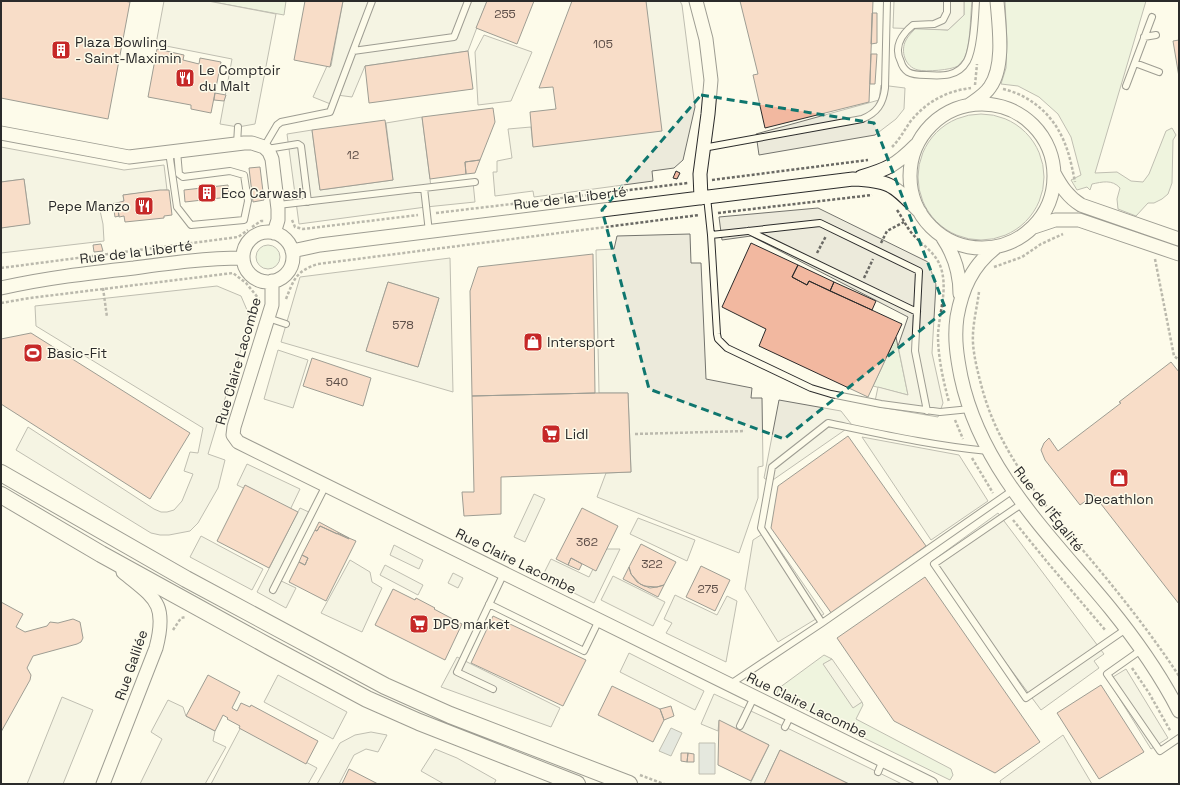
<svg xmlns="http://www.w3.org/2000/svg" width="1180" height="785" font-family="'Space Grotesk',sans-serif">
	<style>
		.green { fill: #deebd1; stroke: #74746e }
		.parking { fill: #eceadb; stroke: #74746e; fill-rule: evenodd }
		.water { fill: #c7d0d0; stroke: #74746e }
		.building { fill: #f2b8a0; stroke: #2b2b2b }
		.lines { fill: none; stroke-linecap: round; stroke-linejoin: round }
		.service-casing { stroke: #2b2b2b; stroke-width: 8 }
		.minor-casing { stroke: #2b2b2b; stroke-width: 15 }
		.tertiary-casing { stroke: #2b2b2b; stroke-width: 18 }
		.path { stroke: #6a6964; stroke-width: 2.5; stroke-dasharray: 3 2; stroke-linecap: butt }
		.service { stroke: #fdfbea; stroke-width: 6 }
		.minor { stroke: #fdfbea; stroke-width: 13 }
		.tertiary { stroke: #fdfbea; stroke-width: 16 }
		.marked { fill: none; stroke: #0f766e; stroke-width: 3; stroke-dasharray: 8 5; stroke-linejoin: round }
		.labels { text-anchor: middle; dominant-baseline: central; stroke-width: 3; stroke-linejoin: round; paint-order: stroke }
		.number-label { font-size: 12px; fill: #5d4e48 }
		.poi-label { font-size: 14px; fill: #2b2b2b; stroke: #fdfbea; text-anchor: start }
		.street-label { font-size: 14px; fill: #2b2b2b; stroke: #fdfbea }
	</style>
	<rect width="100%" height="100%" fill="#fdfbea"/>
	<path class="green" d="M208,1H286L284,15Z
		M964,1H972C970,18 971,44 964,59C962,61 960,64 958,66C951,70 926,72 918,70C905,67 900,51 906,40C908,36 912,32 916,28L948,30L964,15Z
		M1005,1H1146L1095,173L1117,172L1131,181L1143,182L1149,174L1166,131L1172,128L1176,135L1173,140L1172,183L1168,194L1162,199L1154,203H1148L1136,216L1118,209L1117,199L1120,188C1112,179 1102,182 1092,184L1090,190L1087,187L1077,190L1071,180L1081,175L1071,137L1058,114L1039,97L1018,86L1001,84L1006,68L1007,42Z
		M918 177a63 63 0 1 1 126 0a63 63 0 1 1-126 0Z
		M256 257a12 12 0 1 1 24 0a12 12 0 1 1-24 0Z
		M896,337L908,395L873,386Z
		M824,655L832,659L824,664L853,707L862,702L863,705L856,719L951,769L953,775L950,780L778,696L777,693L779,688Z"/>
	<path class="parking" d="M164,1H208L276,14L255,124L238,127L220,124L232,59L156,44Z
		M343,1H487L468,51L365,66L352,97L337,95L333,105L313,97L327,66H331Z
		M646,1H680L682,5L695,107L683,160L674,168L652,171L653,181L534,197L533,191L495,196L493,172H497V161L512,158L508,129L531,127L533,146Z
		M894,1H964V15L948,30L893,28Z
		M484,35L532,52L511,101L478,105L475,52Z
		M881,85L905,88L904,109L896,119L875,135L759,155L756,134L879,100Z
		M422,117L431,187L473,182L475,202L426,207L299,224L287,134L312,130L320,190L393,180L386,123Z
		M1,147L124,170L164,165L167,190L123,195L124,201L122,202L99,206L103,224L104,241L1,253V228L30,223L24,179L1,182Z
		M818,208L928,262L936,284L932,353L943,403L938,417L874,406L878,387L908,395L898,346L908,317L751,236L722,240L719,217Z
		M690,234L691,263H701L706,379L752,388L751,398H762L763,466L758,467V498L739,553L597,497L606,473L631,472L628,393H599L596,250L614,249L617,236Z
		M450,258L453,392L281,342L300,277ZM388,282L439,298L418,367L366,351Z
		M217,286L241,296L247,310L250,322L221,411L208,454L225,460L218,488L198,523L190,531L169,535H160L151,533L16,450L28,427L154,509L161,512H167L174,510L182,501L193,474L184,471L190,452L198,453L203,428L36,326L35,306Z
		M278,350L308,360L293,408L264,399Z
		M779,400L841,411L852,425L770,482L764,478Z
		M862,437L959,455L988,501L931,540Z
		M247,464L300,489L290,510L237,485Z
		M534,494L545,499L525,542L514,537Z
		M300,508L311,513L277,579L296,588L286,608L257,592Z
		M998,513L1104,654L1094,661L1099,668L1041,710L931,562Z
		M638,518L695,540L687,561L630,534Z
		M767,531L824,614L778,642L745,589L753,540Z
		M201,536L263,569L252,590L190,557Z
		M394,545L423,560L419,569L390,555Z
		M603,549H620L594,603L542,577L551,559L589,577Z
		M350,560L370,572L372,582L382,588L362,632L321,613Z
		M385,565L423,585L418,595L380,575Z
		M453,573L463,578L458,588L448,583Z
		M613,576L665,602L653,626L601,600Z
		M675,595L717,615L727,596L737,601L726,662L666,633L672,623L664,619Z
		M629,653L704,691L695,710L620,672Z
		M457,657L560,708L551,727L441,687Z
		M832,659L862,702L853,708L823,664Z
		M1126,669L1168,738L1151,749L1108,680Z
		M278,675L347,712L333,739L264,702Z
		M714,694L779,724L902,784H849L780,750L764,784H750L769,745L719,721L718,731L701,724Z
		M62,697L93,710L63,784H27Z
		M168,700L183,707L186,716L215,731L213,741L226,747L205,784H140L162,739L151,732Z
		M241,727L317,768L308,784H211Z
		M371,732L387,735L378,752L366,749L354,755L339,784H317L340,743L355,735Z
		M1063,735L1092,784H1001L1000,781Z
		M435,749L457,758L496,780L494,784H444L421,771Z"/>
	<path class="water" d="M671,728L682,733L671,756L659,751Z
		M699,743H715V774H699Z"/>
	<path class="building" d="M1,1H123L130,2L108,119L1,98Z
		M305,1H343L330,67L294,60Z
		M487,1H534L517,44L476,28Z
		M572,1H646L662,131L533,147L530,112L556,109L553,87L539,88Z
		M740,1H873L869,102L765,128L753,75L758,74Z
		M872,13H877V43L871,44Z
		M1179,40V77L1173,41Z
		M157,49L184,55L183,60L199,64L200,58L221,62L211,113L191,109V105L148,97Z
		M468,51L473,89L369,103L365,66Z
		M871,54H877L875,84H870Z
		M215,93L226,95L224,101L214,100Z
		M493,108L495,122L480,160L465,162L466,174L430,179L422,117Z
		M385,120L393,180L320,190L312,130Z
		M480,160L475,173L466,174L465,162Z
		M260,167L264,200L253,202L249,168Z
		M676,171L680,173L677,179L673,178Z
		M24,179L30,224L1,228V182Z
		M228,185L229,197L185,202L184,190Z
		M160,190H169L172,215L164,216V218L125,222L124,216L119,217L117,203L124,201L123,195Z
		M117,203L119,216L115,217L113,204Z
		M751,243L798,265L792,277L807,285L809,281L902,324L868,397L759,346L766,329L722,307Z
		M101,244L103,251L94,252L93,245Z
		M593,254L595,393L472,396L470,291L478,267Z
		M798,265L834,282L830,291L809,281L807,285L792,277Z
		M388,282L439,298L418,367L366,351Z
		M834,282L876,301L872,310L830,291Z
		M31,333L190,433L150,499L1,404V339Z
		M312,358L371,378L363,406L303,386Z
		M1171,362L1179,372V604L1094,495L1080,505L1045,460L1041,450L1044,443L1049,438L1058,451L1121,403L1119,402Z
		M595,393H628L631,472L501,477V514L464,516L462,492H474L472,396Z
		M848,436L926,546L832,614L771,528L778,486Z
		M245,485L298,512L269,568L217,541Z
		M582,508L618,526L596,571L571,558L568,565L556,559Z
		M319,522L349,538V539L320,526L317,531L315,530Z
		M320,526L337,534V533L356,541L326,601L289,582L299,562L305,565L308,558L302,555L315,530L317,531Z
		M641,544L676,562L664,585L657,587L644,586L637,582L631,574L629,567Z
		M302,555L308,558L305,565L299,562Z
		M508,555L514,558L513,562L506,559Z
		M571,558L582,564L579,570L568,565Z
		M701,566L730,580L715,611L686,597Z
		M629,567L631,574L640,584L650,588L657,587L664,585L658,597L623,579Z
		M925,577L1040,742L995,773L894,721L837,638Z
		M393,589L415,600L416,598L435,608L434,609L462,624L445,660L375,625Z
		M1,602L23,614L16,627L25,632L47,626L50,622L58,623L73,619L80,622L83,638L81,642L77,644L33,656L27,668L31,675L30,680L1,732Z
		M493,616L586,660L563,706L471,663Z
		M208,675L240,692L232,708L237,711L241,703L250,707L251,705L318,741L306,764L239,728L240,726L227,719L228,718L223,715L215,731L186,716Z
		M1101,685L1144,752L1099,779L1057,713Z
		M612,686L660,709L664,720L653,742L598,715Z
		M671,706L674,716L664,720L660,709Z
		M719,720L769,745L751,781L718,765Z
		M780,750L849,784H764Z
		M681,753H688L687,762L681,761Z
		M688,753L694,754V762H687Z
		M349,769L378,784H342Z"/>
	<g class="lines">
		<g class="service-casing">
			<path id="service" d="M947,1V12L943,20L934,24L913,25C902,34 893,47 901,62C902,66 904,69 908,72C913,75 920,75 926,75C942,76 958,77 967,61C974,48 975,17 976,1
				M1144,37L1156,35
				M353,51L372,1
				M1135,63L1159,72
				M1126,86L1152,17
				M237,144L238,127
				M264,147L277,125L281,122L330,112L353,51L454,37L468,1
				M703,148L862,119C877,113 883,104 885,88L887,1
				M267,149L298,144L301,146L308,202
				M169,152L177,207L191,225L244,220L248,201L244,175L230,171L183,177L179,174L177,151
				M424,188L429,232
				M707,197L711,235L717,334L718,339L727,348L811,388L831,394L881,404L940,412L970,409
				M278,205L475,182
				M749,231L917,312
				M711,235L820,223L919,271L915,351L927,411
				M268,318L286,324
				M1023,503L934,564L1026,698L1126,629
				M273,590L326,485
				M489,604L584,651L599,620
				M822,623L761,528L772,467L828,423C881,434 934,446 988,451
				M1141,650L1107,674L1160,751L1179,738
				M729,685L822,623L1013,490
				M493,689L457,672L504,573
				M740,726L754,697
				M785,727L791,715
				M878,772L883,760"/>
		</g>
		<g class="minor-casing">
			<path id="minor" d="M696,1L706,39L711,80L708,114L700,174L701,198
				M910 176a72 72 0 1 1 144 0a72 72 0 1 1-144 0Z
				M969,105C976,100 985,95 990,87C1005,66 999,26 997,1
				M1,133L129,157L244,143H252L264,147L269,152L272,159L278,209V220L274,233
				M1054,173C1061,186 1068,197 1081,205L1179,239
				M861,177C888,169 896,165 916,145
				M1034,227L1055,220H1079L1179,254
				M243 257a25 25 0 1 1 50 0a25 25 0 1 1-50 0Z
				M943,238C955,256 960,273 960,294
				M995,248C972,266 962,289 957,317C954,338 957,357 961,377C981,471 1052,537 1110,608C1136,640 1160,674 1179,711
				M292,251L320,245L853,179C892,181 893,185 920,212
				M272,281V305L234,427L233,435L238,442L931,784
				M1,288C45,278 89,273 134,268C170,263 207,258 243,258
				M103,784L156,648C168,602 154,598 123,572"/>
		</g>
		<g class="tertiary-casing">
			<path id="tertiary" d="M1,473L186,579L385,686L450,715L629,784
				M1,495L101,554L270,647L367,699L419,722L577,784"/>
		</g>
		<path class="path" d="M975,85L977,64
			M1003,89C1029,95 1051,113 1062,137C1069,151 1072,167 1075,182
			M892,147C899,140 904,131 910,122C926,102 946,91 971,88
			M712,180L868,160
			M897,210C902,217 905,224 910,231C920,244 936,252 941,268C948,290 939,313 938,335C938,357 943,380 949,402
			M436,213L688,183
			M718,213L872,195
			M292,220L295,227L303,229L418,215
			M252,227L261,221H265
			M881,243L887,231L904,222
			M817,253L826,236
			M1155,259L1174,356L1179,360
			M994,267L1022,257L1041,244L1063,234
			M1,268L238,237L248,230
			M864,278L873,259
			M103,288L107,317
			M979,292C977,308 972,326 973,343C974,358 978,373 982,388C1001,459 1051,512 1097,567C1126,602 1154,638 1179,676
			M286,299C294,279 296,271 318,264L699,215
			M1,303L30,298L233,273L246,283L259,299
			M955,420L963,439
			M635,434L745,431
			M972,458L993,493
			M1013,520L1048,563L1106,631
			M173,630L181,618L186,617
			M1132,668L1149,693L1171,732
			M640,775L664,784"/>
		<use href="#service" class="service"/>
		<use href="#minor" class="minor"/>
		<use href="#tertiary" class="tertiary"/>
	</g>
	<path d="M0 0H1180V785H0ZM701,95L874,123L946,310L784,439L649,389L602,210Z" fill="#fdfbea" fill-opacity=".55" fill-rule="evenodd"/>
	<path class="marked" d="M701,95L874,123L946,310L784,439L649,389L602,210Z"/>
	<defs>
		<g id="building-square" transform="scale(1)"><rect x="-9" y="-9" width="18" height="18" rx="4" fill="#c62828" stroke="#fdfbea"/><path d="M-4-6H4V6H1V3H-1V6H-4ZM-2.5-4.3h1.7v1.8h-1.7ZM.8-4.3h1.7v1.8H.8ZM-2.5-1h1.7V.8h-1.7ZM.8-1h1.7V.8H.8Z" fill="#fff"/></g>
		<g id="restaurant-square" transform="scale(1)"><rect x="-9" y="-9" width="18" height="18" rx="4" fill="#c62828" stroke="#fdfbea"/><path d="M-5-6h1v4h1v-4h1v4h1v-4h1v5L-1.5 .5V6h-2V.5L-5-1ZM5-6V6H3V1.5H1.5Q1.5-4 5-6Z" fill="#fff"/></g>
		<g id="shop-square" transform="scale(1)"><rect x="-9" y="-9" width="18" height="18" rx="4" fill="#c62828" stroke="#fdfbea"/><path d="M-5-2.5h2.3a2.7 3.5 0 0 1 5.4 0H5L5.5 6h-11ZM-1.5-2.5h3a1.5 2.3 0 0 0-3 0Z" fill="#fff"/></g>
		<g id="stadium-square" transform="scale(1)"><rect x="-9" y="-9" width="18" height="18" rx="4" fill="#c62828" stroke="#fdfbea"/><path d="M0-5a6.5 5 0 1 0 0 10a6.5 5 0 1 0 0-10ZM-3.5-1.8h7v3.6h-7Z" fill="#fff"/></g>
		<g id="supermarket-square" transform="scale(1)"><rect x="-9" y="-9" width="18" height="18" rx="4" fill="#c62828" stroke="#fdfbea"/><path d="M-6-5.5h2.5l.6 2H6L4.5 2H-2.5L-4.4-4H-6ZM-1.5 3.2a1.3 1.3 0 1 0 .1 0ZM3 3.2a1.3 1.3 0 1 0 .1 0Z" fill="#fff"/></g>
	</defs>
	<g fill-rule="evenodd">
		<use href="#building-square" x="61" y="50"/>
		<use href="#restaurant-square" x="185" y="78"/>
		<use href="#building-square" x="207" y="193"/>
		<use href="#restaurant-square" x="144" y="206"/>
		<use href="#shop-square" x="533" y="342"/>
		<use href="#stadium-square" x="33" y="353"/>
		<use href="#supermarket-square" x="551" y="434"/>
		<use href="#shop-square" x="1119" y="478"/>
		<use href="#supermarket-square" x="419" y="624"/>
	</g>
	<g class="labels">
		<g class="number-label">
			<text x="505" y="14">255</text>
			<text x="603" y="44">105</text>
			<text x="353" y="155">12</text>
			<text x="403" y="325">578</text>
			<text x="337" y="382">540</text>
			<text x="587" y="542">362</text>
			<text x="652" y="564">322</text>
			<text x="708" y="589">275</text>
		</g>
		<g class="poi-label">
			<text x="75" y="42">Plaza Bowling<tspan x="75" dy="16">- Saint-Maximin</tspan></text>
			<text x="199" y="70">Le Comptoir<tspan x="199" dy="16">du Malt</tspan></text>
			<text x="221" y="193">Eco Carwash</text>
			<text x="130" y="206" text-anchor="end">Pepe Manzo</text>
			<text x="547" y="342">Intersport</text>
			<text x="47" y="353">Basic-Fit</text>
			<text x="565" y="434">Lidl</text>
			<text x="1119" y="499" text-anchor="middle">Decathlon</text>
			<text x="433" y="624">DPS market</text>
		</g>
		<g class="street-label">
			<text transform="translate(570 198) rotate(-7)">Rue de la Liberté</text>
			<text transform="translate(136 252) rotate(-7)">Rue de la Liberté</text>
			<text transform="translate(238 361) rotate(-74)">Rue Claire Lacombe</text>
			<text transform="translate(1049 509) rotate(52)">Rue de l'Égalité</text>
			<text transform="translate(516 561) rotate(26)">Rue Claire Lacombe</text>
			<text transform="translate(131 665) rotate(-71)">Rue Galilée</text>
			<text transform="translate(807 705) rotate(26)">Rue Claire Lacombe</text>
		</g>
	</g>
	<rect width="1180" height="785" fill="none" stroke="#2b2b2b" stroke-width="4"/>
</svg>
